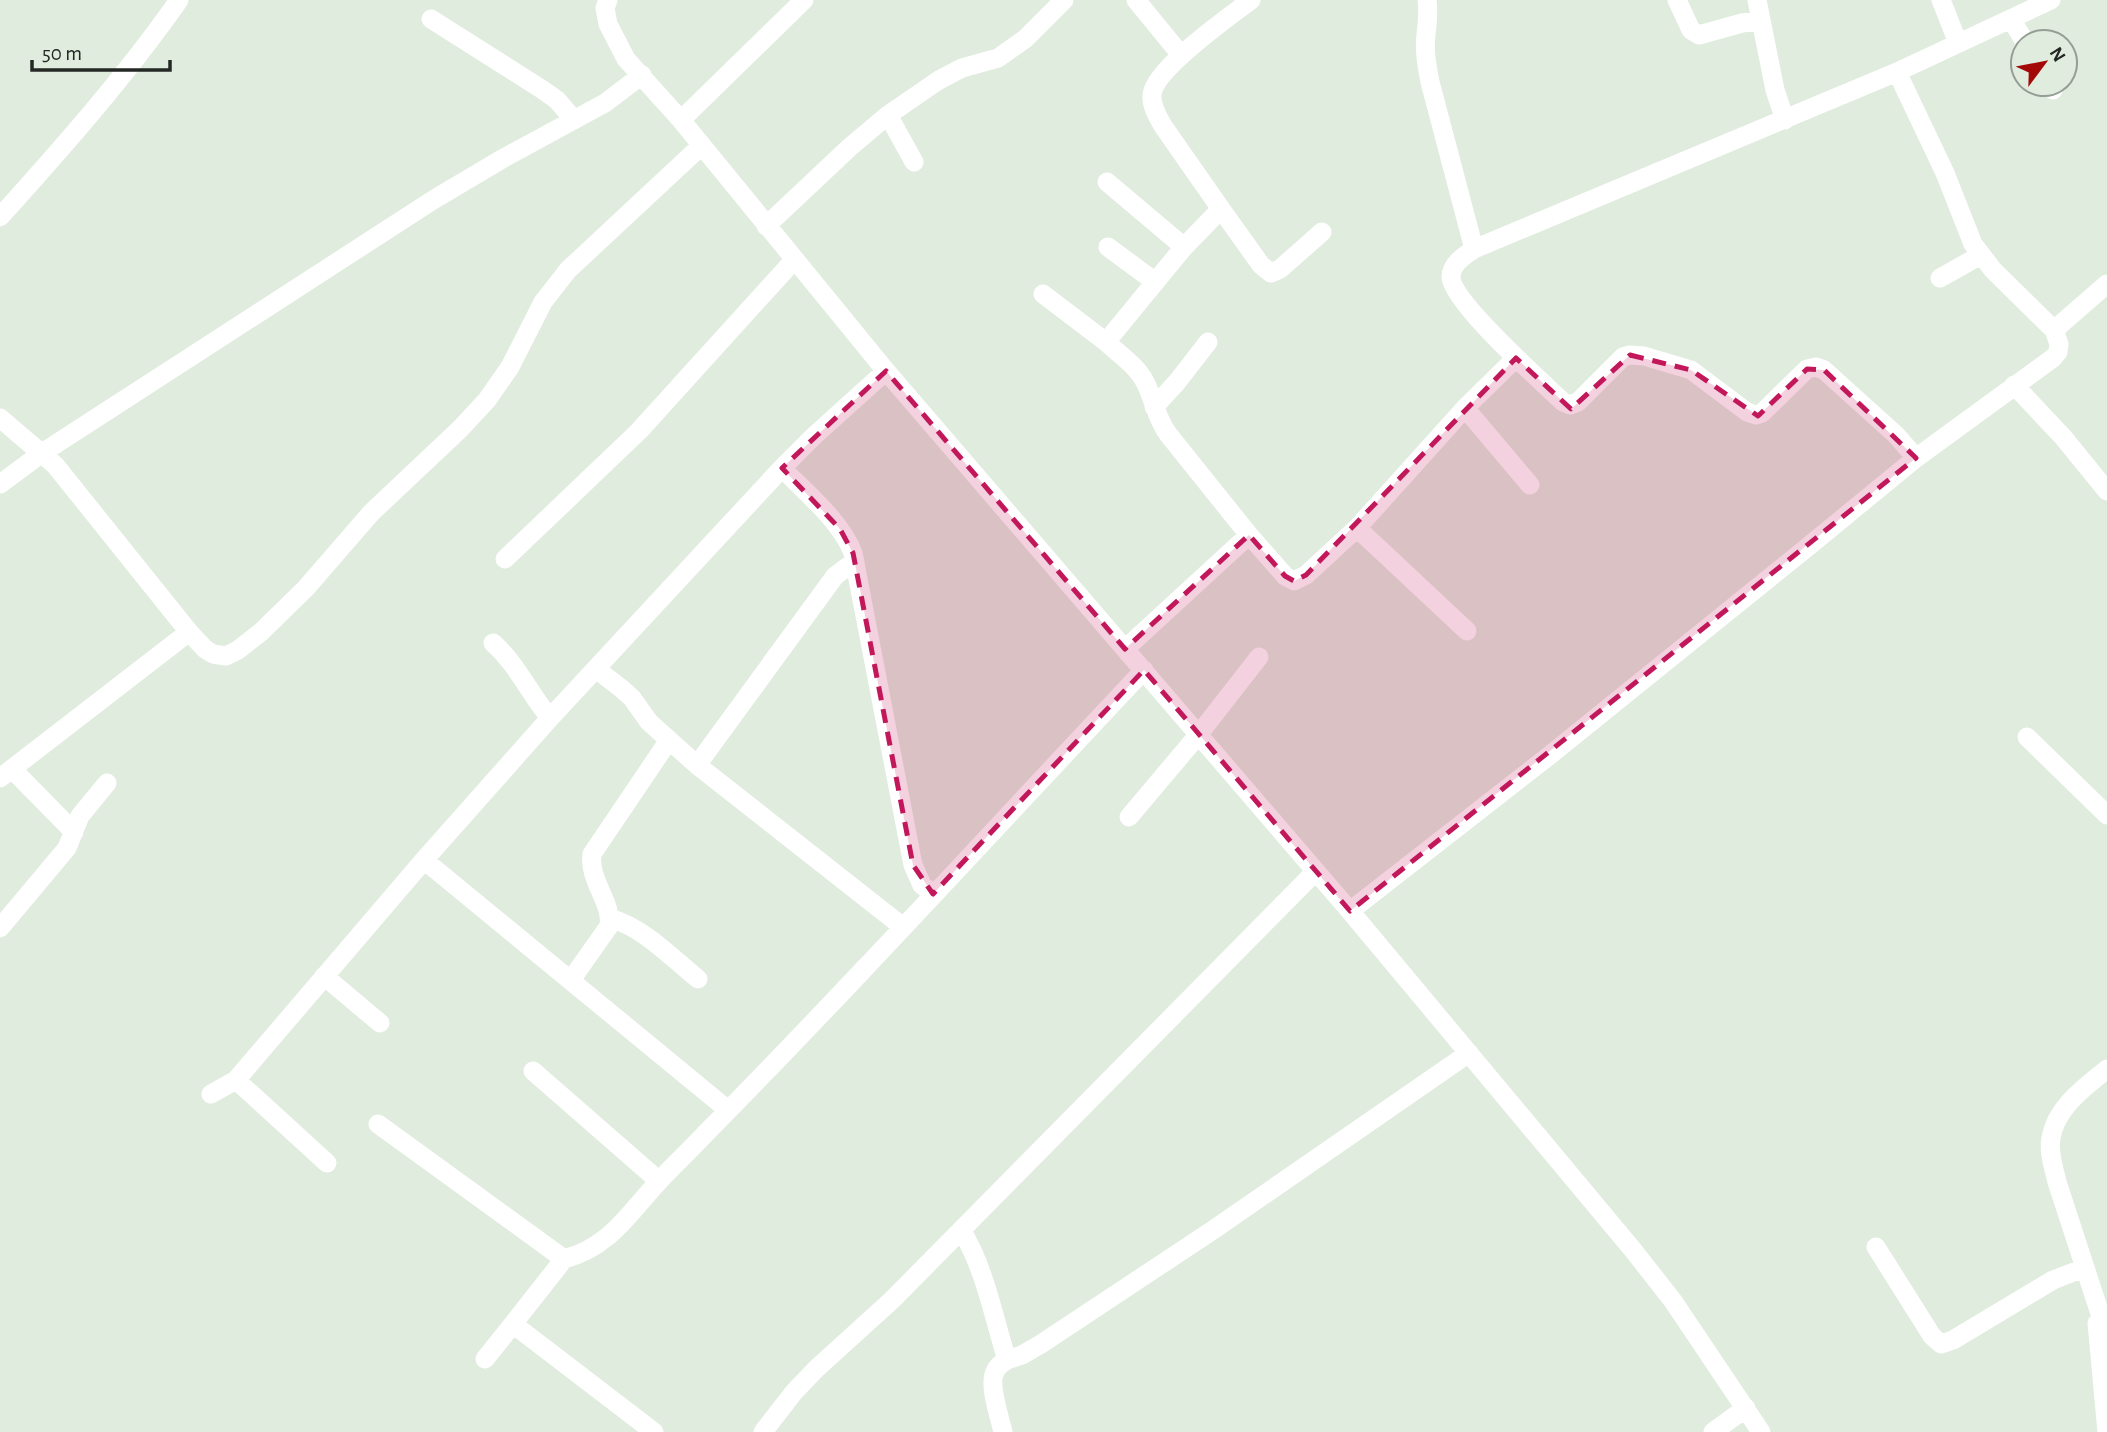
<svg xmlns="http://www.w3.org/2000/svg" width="2107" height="1432" font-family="'Alegreya Sans',sans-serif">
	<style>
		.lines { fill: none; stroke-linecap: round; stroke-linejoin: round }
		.minor { stroke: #fff; stroke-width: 19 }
		.marked { fill: #c2185b; fill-opacity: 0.2; stroke: #c2185b; stroke-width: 5; stroke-dasharray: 14 9; stroke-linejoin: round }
	</style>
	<rect width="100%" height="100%" fill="#e0ecde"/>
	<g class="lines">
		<path class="minor" d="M608,0L605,8L608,24L626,59L681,120L886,371L1350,911L1633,1250L1673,1301L1761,1432
			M1136,0L1181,55
			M1251,0C1229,17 1154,69 1152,95C1151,106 1158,117 1163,126L1221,209L1184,247L1106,342C1119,354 1137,366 1145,382C1154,399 1156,418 1168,434L1249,535L1285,576L1294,581L1306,575L1357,528L1465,408L1516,358
			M1427,0C1429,13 1427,23 1426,35C1424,51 1427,66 1430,82L1474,249C1464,256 1451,264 1451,277C1452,302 1542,382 1563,402L1570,405L1578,402L1623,357L1630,355L1644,356L1691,370L1747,412L1756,415L1762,413L1807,369L1816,367L1824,370L1896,435L1916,458
			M1677,0L1691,30L1699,35L1742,23L1761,21
			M1757,0L1775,90L1785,120
			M1941,0L1958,43
			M431,19L543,90L557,100L574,120
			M2011,19L2025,42
			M2050,84L2053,90
			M888,115L914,162
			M681,120L804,0
			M1107,182L1184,247
			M1221,209L1261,265L1271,273L1280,269L1322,232
			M0,217C63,147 125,77 179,0
			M766,226L850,147L888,115L939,80L962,68L998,58L1025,39L1064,0
			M1108,247L1154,281
			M1474,249L1897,72L2051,0
			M1940,278L1981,255
			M1043,294L1106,342
			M2054,330L2107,284
			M2014,385L2063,437L2107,491
			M1154,407L1177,382L1208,342
			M1465,408L1530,485
			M0,418L55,465L189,632L205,649L213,654L226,656L238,650L261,632L306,588L371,513L460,429L487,400L510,367L543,302L568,270L701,146
			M782,468C806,493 841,521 853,553L913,865L922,885L933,894
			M0,484L42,453L433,200L502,159L605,103L642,75
			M1357,528L1467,631
			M505,559L639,431L794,260
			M493,643C517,664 529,693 550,718
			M1125,649L1249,535
			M596,669L622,689L632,698L649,722L697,765L903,927
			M2027,737L2107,815
			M697,765L835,576L855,561
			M12,769L74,832
			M0,778L189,632
			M1129,817L1199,734L1259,657
			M424,860L728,1110
			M1350,911L1550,755L1810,545L1916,458L2053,358L2058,352L2059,344L2054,330L1993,270L1973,244L1945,173L1897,72
			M610,918C644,928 671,957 698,979
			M0,928L67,848L80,816L107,783
			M324,976L380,1023
			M571,980L609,926C613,903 588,880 592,854L669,740
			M2107,1069C2085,1087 2056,1107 2051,1138C2048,1152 2054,1168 2057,1182L2107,1335
			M533,1071L659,1181
			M236,1080L327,1163
			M211,1094L236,1080L424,860L550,718L782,468L814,436L886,371
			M378,1124L564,1259
			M961,1230C984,1265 994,1319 1007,1360C1002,1363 997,1366 995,1372C988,1384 1000,1418 1003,1432
			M1876,1247L1932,1336L1941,1344L1953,1340L2053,1280L2084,1268
			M2097,1323L2107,1432
			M485,1359L513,1324
			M1007,1360L1022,1355L1041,1344L1213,1230L1469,1053
			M654,1432L513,1324L564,1259C610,1247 629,1213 660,1180C674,1165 690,1150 704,1135C854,983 998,825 1144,670
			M763,1432L794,1392L816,1369L892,1300L1316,871
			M1713,1432L1746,1408"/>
	</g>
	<path class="marked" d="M1630,355L1691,370L1758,416L1807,369L1824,370L1916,458L1350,911L1144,670L933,894L913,865L853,553L840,529L782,468L886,371L1125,649L1249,535L1285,576L1294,581L1306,575L1516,358L1571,409Z"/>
	<g transform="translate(2044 63) rotate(58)"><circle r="33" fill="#e0ecde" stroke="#959e94" stroke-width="2"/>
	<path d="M0-5L12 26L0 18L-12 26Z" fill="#a20907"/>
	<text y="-10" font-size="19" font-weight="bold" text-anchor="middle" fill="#242824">N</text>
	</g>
	<path d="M32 60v10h138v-10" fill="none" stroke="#242824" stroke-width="3.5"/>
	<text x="42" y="60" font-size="21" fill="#242824" stroke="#e0ecde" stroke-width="5" paint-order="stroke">50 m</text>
</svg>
